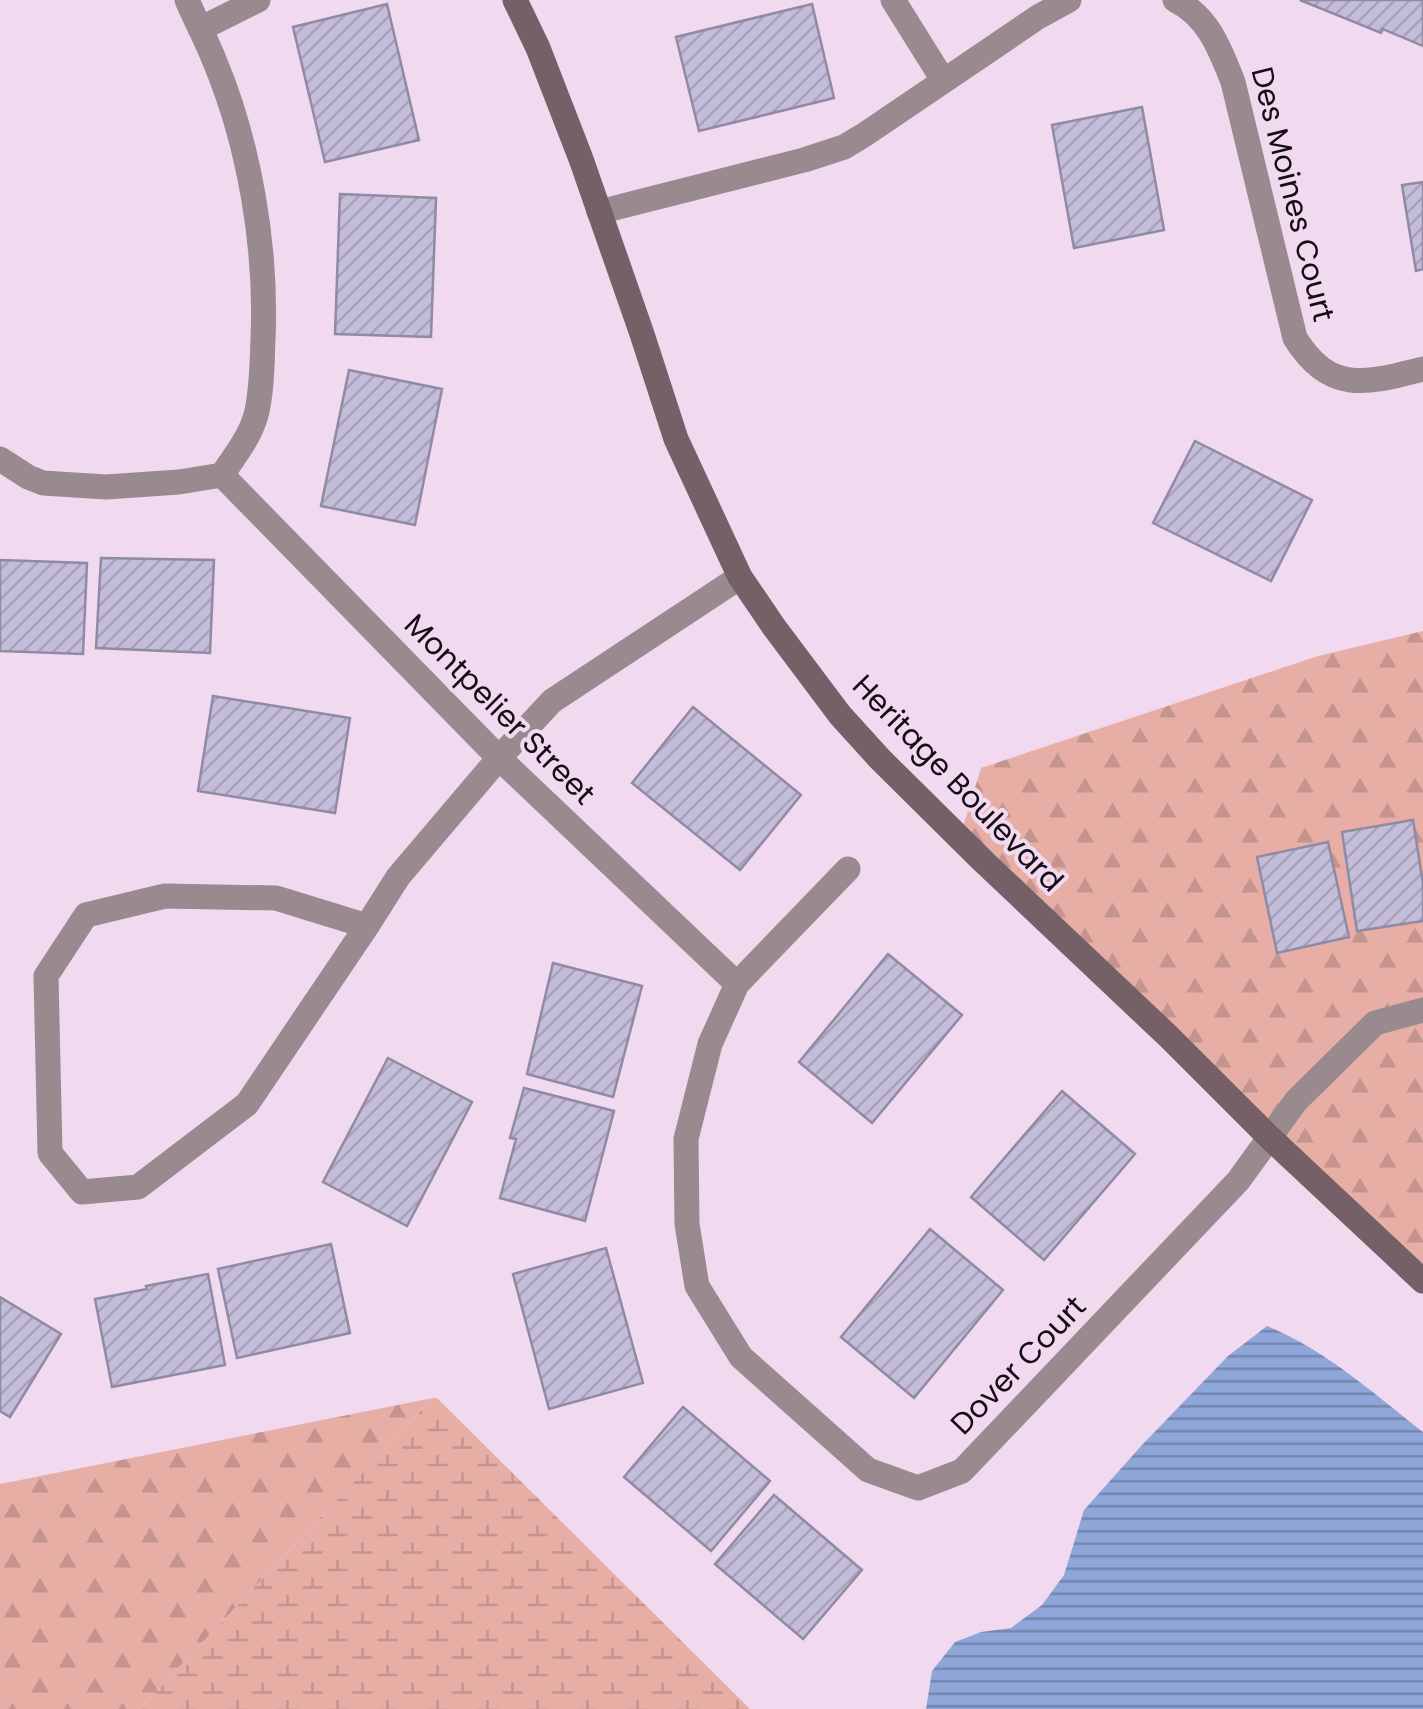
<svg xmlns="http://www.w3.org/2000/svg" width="1423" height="1709" font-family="Poppins,sans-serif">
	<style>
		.forest { fill: url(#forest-firs) }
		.wetland { fill: url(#wetland-marsh) }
		.water { fill: url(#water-rules) }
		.building { fill: url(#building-hatch); stroke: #908aa4; stroke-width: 2.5 }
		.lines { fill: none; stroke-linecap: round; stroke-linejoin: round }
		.street { stroke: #988a8e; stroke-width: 25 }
		.secondary { stroke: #746066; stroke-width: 25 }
		.labels { text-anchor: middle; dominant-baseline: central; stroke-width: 8; stroke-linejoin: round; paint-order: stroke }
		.street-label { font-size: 30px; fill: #150d15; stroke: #f1daf0 }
	</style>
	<defs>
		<pattern id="forest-firs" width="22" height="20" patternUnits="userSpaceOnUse" patternTransform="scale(2.5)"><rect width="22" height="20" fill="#e7aea5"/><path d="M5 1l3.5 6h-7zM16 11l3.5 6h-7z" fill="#c5948d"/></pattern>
		<pattern id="wetland-marsh" width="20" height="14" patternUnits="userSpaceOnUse" patternTransform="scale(2.5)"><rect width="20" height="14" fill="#e7aea5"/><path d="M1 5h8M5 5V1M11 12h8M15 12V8" fill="none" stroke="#c5948d"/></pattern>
		<pattern id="water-rules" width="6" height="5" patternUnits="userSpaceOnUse" patternTransform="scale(2.5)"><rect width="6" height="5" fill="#8fa6d9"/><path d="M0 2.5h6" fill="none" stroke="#7486af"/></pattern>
		<pattern id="building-hatch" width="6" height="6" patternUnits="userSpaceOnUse" patternTransform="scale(2.5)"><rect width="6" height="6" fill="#c3bdd9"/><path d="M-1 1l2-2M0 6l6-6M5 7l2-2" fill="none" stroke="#a7a1b9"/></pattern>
	</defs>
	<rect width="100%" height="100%" fill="#f1daf0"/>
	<path class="forest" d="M1423,631V1267L958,843L981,768L1318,656Z
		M433,1398L140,1709H0V1484Z"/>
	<path class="wetland" d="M433,1398H437L750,1709H140Z"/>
	<path class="water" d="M1267,1326C1326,1350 1374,1394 1423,1432V1709H926L932,1671L955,1642L981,1632L1011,1628L1042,1605L1064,1575L1084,1510L1142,1445L1228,1356Z"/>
	<path class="building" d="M1300,0H1423V46L1383,29L1381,33Z
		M387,4L419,140L325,162L293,27Z
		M812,4L834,98L699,131L676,37Z
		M1142,107L1164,230L1074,248L1052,125Z
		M1423,182V269L1416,271L1402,185Z
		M340,194L436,198L431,337L335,334Z
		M349,370L442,389L415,525L321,506Z
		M1195,441L1312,500L1271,581L1153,523Z
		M101,558L214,560L210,653L96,648Z
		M0,560L87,563L83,654L0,651Z
		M213,696L350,718L335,813L198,791Z
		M693,707L801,795L740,870L632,783Z
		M1413,820L1423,884V921L1357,931L1342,832Z
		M1328,842L1349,937L1277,953L1257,857Z
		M888,954L962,1015L872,1123L799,1062Z
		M553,963L642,986L613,1097L527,1074Z
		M388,1058L472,1102L407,1226L323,1182Z
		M524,1088L614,1111L585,1221L500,1198L516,1139L510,1138Z
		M1062,1091L1135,1154L1044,1260L971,1197Z
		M930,1229L1003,1290L914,1398L841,1337Z
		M331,1244L350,1333L237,1358L218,1269Z
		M606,1248L643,1383L549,1409L513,1274Z
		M208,1274L225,1365L112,1387L95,1299L147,1289L146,1286Z
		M0,1297L61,1334L10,1417L0,1411Z
		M683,1407L770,1481L711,1551L624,1477Z
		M774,1495L862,1570L803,1639L715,1564Z"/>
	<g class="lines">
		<path class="street" d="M893,0L943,80
			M1175,0C1208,16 1220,49 1233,82L1295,338C1330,395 1368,383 1423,369
			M200,29L258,0
			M599,212L804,160L844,147L864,135L1038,17L1069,0
			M0,459L28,477L43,483L106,487L179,482L222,475C234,457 250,437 256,415C262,392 262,364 263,339C267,249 250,146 215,62C207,41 196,21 187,0
			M222,475L499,758L737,984
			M848,869L737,984L710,1044L686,1139L687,1224L697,1286L741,1357L868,1470L918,1488L962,1471L1238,1181L1296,1101L1375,1023L1423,1010
			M165,896L276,898L367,926L247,1104L138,1187L82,1192L50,1153L46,976L86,915Z
			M367,926L398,877L499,758L552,701L740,577"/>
		<path class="secondary" d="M515,0L538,48L581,159L642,334L676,439L740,577L774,627L840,715L879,758L984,862L1169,1037L1269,1137L1423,1281"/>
	</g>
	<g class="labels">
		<g class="street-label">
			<text transform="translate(1293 194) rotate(76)">Des Moines Court</text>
			<text transform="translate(500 709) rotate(45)">Montpelier Street</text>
			<text transform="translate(958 783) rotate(46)">Heritage Boulevard</text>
			<text transform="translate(1018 1365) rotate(-46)">Dover Court</text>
		</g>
	</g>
</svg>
